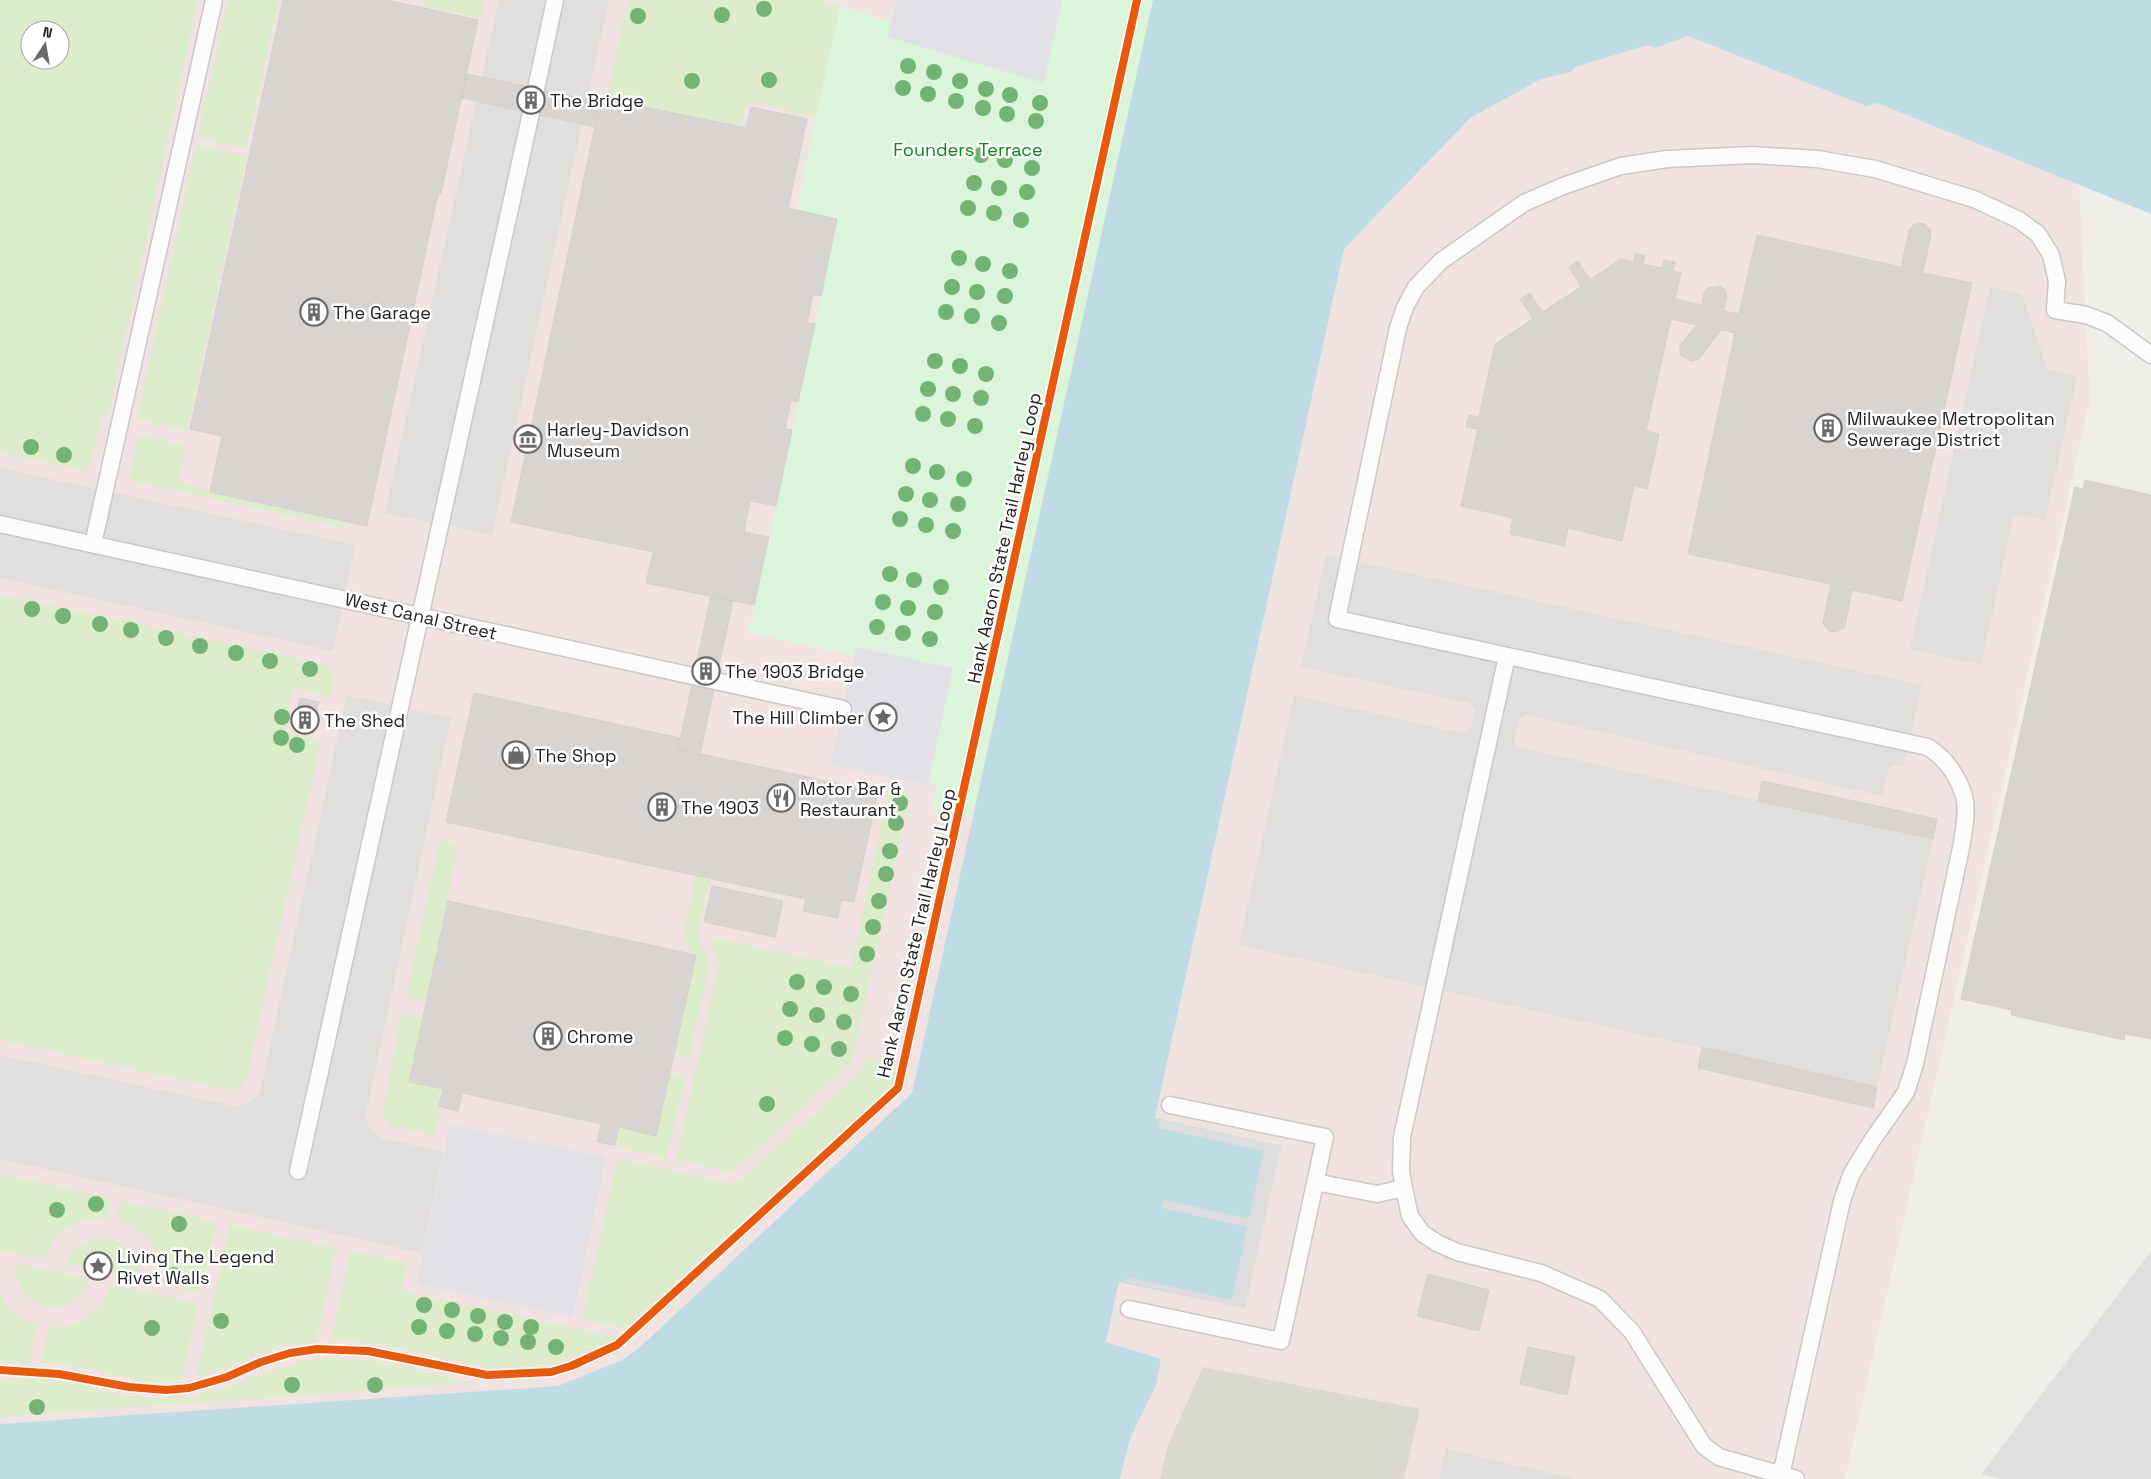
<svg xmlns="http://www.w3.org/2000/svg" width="2151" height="1479" font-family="'Space Grotesk',sans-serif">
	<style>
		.commercial { fill: #f1e3e1; fill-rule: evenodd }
		.construction { fill: #d9d9cd }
		.grass { fill: #ddeccb; fill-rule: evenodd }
		.park { fill: #daf5da }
		.parking { fill: #e0dfde }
		.plaza { fill: #e2e1e5 }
		.water { fill: #bfdbe3 }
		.pier { fill: #dedddd }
		.building { fill: #d7d4d2; stroke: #d3d0cc }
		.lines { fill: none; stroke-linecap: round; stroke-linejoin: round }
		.service-casing { stroke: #c9c8c7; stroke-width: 19 }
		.service { stroke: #fdfcfc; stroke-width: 16 }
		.cycleway-casing { stroke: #fff; stroke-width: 11 }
		.cycleway { stroke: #e8590c; stroke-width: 8 }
		.tree { fill: #73b476 }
		.labels { text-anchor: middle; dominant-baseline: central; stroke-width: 5; stroke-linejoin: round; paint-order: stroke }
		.poi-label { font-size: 18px; fill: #222; stroke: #fff; text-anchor: start }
		.park-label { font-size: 18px; fill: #0c8416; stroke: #fff }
		.street-label { font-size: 18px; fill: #222; stroke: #fff }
	</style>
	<rect width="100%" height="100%" fill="#f0eeeb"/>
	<path class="commercial" d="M0,0H1153L912,1093L638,1349L620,1361L558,1386L0,1424ZM30,30H60V60H30Z
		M1688,36L1866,106L1877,103L2079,185L2090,400L1845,1479H1120L1130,1439L1156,1385L1106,1342L1119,1281L1245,1308L1275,1169L1155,1119L1344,249L1470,118L1539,80L1573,71L1575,67L1648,45L1655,48Z"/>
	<path class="construction" d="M1203,1367L1420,1409L1404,1479H1160L1168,1445Z"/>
	<path class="grass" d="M0,0H198L108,415L102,414L88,471L0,452ZM30,30H60V60H30Z
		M228,0H279L246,149L197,138Z
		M425,0H484L481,18L424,6Z
		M628,0H821L840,6L816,117L750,101L747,103L742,127L606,99Z
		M196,145L246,156L187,431L137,419Z
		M139,435L186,446L178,482L210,490V492L345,522L344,528L129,480Z
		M0,594L323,664C338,671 334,681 331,696L292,688L284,732L321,740L247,1076C244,1086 238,1089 229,1090L0,1040Z
		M889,789L910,793L852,1062L732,1172L676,1160L719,964L709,937L851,967Z
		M440,840L458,843L447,898L448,901L426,1001L406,997Z
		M696,876L710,879L697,934L710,963L689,1057L674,1054L695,955L691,954L684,932Z
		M402,1013L423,1018L409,1082L443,1089L435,1136L389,1125L383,1113Z
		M865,1057L898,1065L894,1083L625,1328L582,1319L618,1159L736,1184L863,1070Z
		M670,1073L685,1076L667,1158L615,1147L619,1127L656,1136Z
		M0,1174L109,1198V1219C81,1216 53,1230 45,1259L0,1250Z
		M119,1200L216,1221L200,1293L162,1285C168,1255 145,1228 118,1220Z
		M230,1225L336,1248L316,1341C299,1343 282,1345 266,1351C243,1359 221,1371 197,1377Z
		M100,1238C125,1239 140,1255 141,1280L65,1263C73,1248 83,1240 100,1238Z
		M351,1251L407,1263L402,1291L616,1337L615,1339L550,1364L489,1368L374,1343L331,1340Z
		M16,1263L90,1279C85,1287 81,1295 73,1301C46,1320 12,1293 16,1263Z
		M111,1285L198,1303L182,1379C154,1389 101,1370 72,1366C62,1364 51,1364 41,1364L48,1327C78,1329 102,1313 111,1285Z
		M0,1295C8,1310 19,1321 36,1324L29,1363L0,1362Z
		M329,1358L373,1361L403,1366L469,1383L0,1417V1379C15,1379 31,1378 45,1379C90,1385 131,1401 176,1398C230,1395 274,1360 329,1358Z"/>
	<path class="park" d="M896,0H1153L972,818L933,809L938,783L836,762L859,657L749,633L837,219L796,210L840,6L891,22Z"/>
	<path class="parking" d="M499,0H609L492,535L385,513Z
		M1990,287L2022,294L2048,370L2077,376L2045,520L2019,515L2013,519L1981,665L1910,649Z
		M0,468L355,545L333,651L0,578Z
		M1326,555L1922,685L1903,767L1895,765L1889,768L1882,796L1526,715L1519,720L1514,741L1518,747L1933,839L1877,1087L1239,945L1294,695L1461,733L1470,730L1475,711L1469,703L1301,667Z
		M347,695L451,718L365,1118L371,1130L382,1138L443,1152L422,1253L0,1159V1055L229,1105L240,1106L250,1102L260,1092Z
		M2151,1251V1479H2002L1981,1474Z
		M1446,1448L1574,1479H1439Z"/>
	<path class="plaza" d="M896,0H1062L1044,83L888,37Z
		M856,647L953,668L928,785L831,765Z
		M450,1124L606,1157L573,1317L417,1284Z"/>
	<path class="water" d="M1153,0H2151V214L1877,103L1866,106L1688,36L1655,48L1648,45L1575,67L1573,71L1539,80L1470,118L1344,249L1155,1118L1281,1146L1245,1308L1119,1282L1106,1342L1161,1359L1156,1385L1130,1439L1120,1479H0V1424L558,1386L620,1361L638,1349L912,1093Z"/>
	<path class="pier" d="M1160,1120L1281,1146L1245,1308L1126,1282L1127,1277L1232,1300L1247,1227L1162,1208L1164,1200L1249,1219L1264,1151L1158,1128Z"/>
	<path class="building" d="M283,0H387L478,20L441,194H438L367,526L210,492L222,436L190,429Z
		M467,74L600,102L595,127L462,98Z
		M601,98L746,128L751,107L807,119L788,208L837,219L821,296L813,294L807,323L815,324L798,402L791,400L785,429L792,430L776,506L750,501L744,532L769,537L754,605L646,583L653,552L511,522Z
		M1918,223L1925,224L1930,229L1931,234L1923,273L1972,283L1902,601L1852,590L1845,627L1836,632L1829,631L1823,623L1831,584L1688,554L1735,333L1721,330L1699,359L1692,361L1680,355V345L1697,325L1671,319L1646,431L1659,434L1657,445L1647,489L1634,486L1622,541L1568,528L1564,546L1510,534L1513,518L1461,506L1478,429L1466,427L1469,415L1479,417L1495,344L1533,319L1520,299L1530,293L1542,312L1581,287L1569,267L1578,261L1590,280L1621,259L1634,262L1635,253L1645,256L1643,264L1663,268L1664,260L1675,262L1673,271L1681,273L1675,299L1702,305L1704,293L1708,288L1721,286L1725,290L1727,296L1724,311L1739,314L1757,235L1901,267L1909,231L1912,226Z
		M2085,480L2151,495V1039L2125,1034L2124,1040L2011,1015L2012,1010L1961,999L2075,487L2083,489Z
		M711,596L733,601L700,754L678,749Z
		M474,693L680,738L678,749L878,792L854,902L841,900L838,918L803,911L806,899L446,822Z
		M300,698L319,702L312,732L294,728Z
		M1762,781L1937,819L1933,839L1758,801Z
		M712,886L783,901L775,937L704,922Z
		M448,901L696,955L656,1136L619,1127L615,1145L597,1142L601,1124L462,1093L458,1111L448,1109L439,1106L443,1089L409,1082Z
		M1702,1047L1877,1087L1873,1108L1698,1068Z
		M1428,1274L1489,1290L1479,1331L1417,1316Z
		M1528,1347L1575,1357L1567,1395L1520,1384Z"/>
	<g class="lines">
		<g class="service-casing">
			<path id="service" d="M536,89L555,0
				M0,524L843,709
				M93,544L214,0
				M1507,656L1402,1137L1401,1171L1404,1188L1410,1216L1422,1233L1437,1243L1457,1252L1541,1273L1600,1299L1632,1332L1704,1446L1719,1457L1796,1479
				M298,1171L531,113
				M1315,1182L1377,1194L1404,1188
				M1129,1309L1281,1341L1325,1137L1170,1105
				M1781,1475L1842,1201L1851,1175L1871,1142L1906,1092L1915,1064L1962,843C1964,828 1968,810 1964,796C1958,776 1945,758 1928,747L1337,619L1398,328L1405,307L1416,287L1441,261L1524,203L1563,186L1621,166L1667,159L1752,155L1817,159L1875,169L1974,199L2019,220L2038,234L2051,255L2057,281L2055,310L2086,315L2107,323L2151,355"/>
		</g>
		<use href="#service" class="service"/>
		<g class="cycleway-casing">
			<path id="cycleway" d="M0,1370L59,1374L129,1387L166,1390L189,1388L227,1377L261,1362L290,1353L317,1349L368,1351L487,1375L551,1372L571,1366L617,1345L898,1088L1137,0"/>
		</g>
		<use href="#cycleway" class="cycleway"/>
	</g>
	<g class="tree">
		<circle cx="764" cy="9" r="8"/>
		<circle cx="722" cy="15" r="8"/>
		<circle cx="638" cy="16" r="8"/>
		<circle cx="908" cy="66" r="8"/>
		<circle cx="934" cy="72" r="8"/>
		<circle cx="769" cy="80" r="8"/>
		<circle cx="692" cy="81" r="8"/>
		<circle cx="960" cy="81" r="8"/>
		<circle cx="903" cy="88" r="8"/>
		<circle cx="986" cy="89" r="8"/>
		<circle cx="928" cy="94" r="8"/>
		<circle cx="1010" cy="95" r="8"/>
		<circle cx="956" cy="101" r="8"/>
		<circle cx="1040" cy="103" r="8"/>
		<circle cx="983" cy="108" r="8"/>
		<circle cx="1007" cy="114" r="8"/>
		<circle cx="1036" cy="121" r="8"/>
		<circle cx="981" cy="155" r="8"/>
		<circle cx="1005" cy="160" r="8"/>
		<circle cx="1032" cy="168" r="8"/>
		<circle cx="974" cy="183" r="8"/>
		<circle cx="999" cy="188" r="8"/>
		<circle cx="1027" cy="192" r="8"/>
		<circle cx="968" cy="208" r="8"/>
		<circle cx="994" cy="213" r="8"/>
		<circle cx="1021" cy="220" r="8"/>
		<circle cx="959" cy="258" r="8"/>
		<circle cx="983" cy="264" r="8"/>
		<circle cx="1010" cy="271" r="8"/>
		<circle cx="952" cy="287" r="8"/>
		<circle cx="977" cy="292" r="8"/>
		<circle cx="1005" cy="296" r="8"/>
		<circle cx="946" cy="312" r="8"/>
		<circle cx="972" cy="316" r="8"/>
		<circle cx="999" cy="323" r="8"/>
		<circle cx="935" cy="361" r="8"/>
		<circle cx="960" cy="366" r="8"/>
		<circle cx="986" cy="374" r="8"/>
		<circle cx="928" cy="389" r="8"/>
		<circle cx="953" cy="394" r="8"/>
		<circle cx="981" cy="398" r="8"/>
		<circle cx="923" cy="414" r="8"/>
		<circle cx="948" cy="419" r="8"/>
		<circle cx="975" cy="426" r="8"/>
		<circle cx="31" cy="447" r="8"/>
		<circle cx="64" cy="455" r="8"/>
		<circle cx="913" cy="466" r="8"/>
		<circle cx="937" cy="472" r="8"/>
		<circle cx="964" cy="479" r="8"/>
		<circle cx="906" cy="494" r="8"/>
		<circle cx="930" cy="500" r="8"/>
		<circle cx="958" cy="504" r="8"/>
		<circle cx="900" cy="519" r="8"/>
		<circle cx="926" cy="525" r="8"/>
		<circle cx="953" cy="531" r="8"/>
		<circle cx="890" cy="574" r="8"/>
		<circle cx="914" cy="580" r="8"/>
		<circle cx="941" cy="587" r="8"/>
		<circle cx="883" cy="602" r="8"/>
		<circle cx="908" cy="608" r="8"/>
		<circle cx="32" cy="609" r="8"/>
		<circle cx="935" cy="612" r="8"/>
		<circle cx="63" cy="616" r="8"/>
		<circle cx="100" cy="624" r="8"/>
		<circle cx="877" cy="627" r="8"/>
		<circle cx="131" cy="630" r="8"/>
		<circle cx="903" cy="633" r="8"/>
		<circle cx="166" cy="638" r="8"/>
		<circle cx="930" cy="639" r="8"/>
		<circle cx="200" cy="646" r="8"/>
		<circle cx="236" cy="653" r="8"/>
		<circle cx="270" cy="661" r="8"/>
		<circle cx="310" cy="669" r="8"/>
		<circle cx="282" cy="717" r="8"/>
		<circle cx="281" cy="738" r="8"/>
		<circle cx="297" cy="745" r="8"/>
		<circle cx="900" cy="803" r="8"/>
		<circle cx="896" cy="823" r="8"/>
		<circle cx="890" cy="851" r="8"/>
		<circle cx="886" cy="874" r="8"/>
		<circle cx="879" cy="901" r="8"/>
		<circle cx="873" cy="927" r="8"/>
		<circle cx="867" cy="954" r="8"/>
		<circle cx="797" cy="982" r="8"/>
		<circle cx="824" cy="987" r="8"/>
		<circle cx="851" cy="994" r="8"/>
		<circle cx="790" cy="1009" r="8"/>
		<circle cx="817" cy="1015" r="8"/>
		<circle cx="844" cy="1022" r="8"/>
		<circle cx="785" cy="1038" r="8"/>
		<circle cx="812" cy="1044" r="8"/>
		<circle cx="839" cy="1049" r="8"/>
		<circle cx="767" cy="1104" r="8"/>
		<circle cx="96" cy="1204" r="8"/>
		<circle cx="57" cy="1210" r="8"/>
		<circle cx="179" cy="1224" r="8"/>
		<circle cx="174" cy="1275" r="8"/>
		<circle cx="424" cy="1305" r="8"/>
		<circle cx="452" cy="1310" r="8"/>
		<circle cx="478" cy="1316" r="8"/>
		<circle cx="221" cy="1321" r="8"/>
		<circle cx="505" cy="1322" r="8"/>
		<circle cx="419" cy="1327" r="8"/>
		<circle cx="531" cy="1327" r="8"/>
		<circle cx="152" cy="1328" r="8"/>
		<circle cx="447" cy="1331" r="8"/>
		<circle cx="475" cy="1334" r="8"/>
		<circle cx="501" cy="1338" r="8"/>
		<circle cx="528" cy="1342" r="8"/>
		<circle cx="556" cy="1347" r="8"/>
		<circle cx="292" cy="1385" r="8"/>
		<circle cx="375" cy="1385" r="8"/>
		<circle cx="37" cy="1407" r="8"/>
	</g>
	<defs>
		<g id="building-ring" transform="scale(1.4375)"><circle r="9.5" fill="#fff" stroke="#6a6968" stroke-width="1.5"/><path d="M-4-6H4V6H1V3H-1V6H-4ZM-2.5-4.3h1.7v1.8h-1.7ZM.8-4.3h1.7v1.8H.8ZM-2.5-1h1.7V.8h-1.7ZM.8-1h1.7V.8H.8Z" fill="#6a6968"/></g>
		<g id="museum-ring" transform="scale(1.4375)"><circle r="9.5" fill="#fff" stroke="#6a6968" stroke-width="1.5"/><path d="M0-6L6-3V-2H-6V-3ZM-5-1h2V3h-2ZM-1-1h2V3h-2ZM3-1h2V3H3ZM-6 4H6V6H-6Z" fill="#6a6968"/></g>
		<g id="sight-ring" transform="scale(1.4375)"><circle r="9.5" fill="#fff" stroke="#6a6968" stroke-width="1.5"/><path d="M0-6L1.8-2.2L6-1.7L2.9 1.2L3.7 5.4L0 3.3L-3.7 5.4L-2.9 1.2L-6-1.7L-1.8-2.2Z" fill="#6a6968"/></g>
		<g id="shop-ring" transform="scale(1.4375)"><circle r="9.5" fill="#fff" stroke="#6a6968" stroke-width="1.5"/><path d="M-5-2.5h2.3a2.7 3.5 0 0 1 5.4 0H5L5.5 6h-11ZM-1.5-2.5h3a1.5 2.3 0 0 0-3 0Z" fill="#6a6968"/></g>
		<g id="restaurant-ring" transform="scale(1.4375)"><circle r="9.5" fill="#fff" stroke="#6a6968" stroke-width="1.5"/><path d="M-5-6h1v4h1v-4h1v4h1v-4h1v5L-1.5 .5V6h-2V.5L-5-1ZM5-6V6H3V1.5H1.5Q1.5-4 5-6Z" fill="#6a6968"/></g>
	</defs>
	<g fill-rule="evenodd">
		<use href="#building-ring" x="531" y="100"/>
		<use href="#building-ring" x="314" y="312"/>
		<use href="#building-ring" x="1828" y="428"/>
		<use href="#museum-ring" x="528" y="439"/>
		<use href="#building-ring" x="706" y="671"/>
		<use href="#sight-ring" x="883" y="717"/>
		<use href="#building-ring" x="305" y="720"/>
		<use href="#shop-ring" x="516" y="755"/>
		<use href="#restaurant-ring" x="781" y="798"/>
		<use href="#building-ring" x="662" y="807"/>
		<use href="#building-ring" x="548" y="1036"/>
		<use href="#sight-ring" x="98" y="1266"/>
	</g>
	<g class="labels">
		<g class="poi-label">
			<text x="550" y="100">The Bridge</text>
			<text x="333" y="312">The Garage</text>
			<text x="1847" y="418">Milwaukee Metropolitan<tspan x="1847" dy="21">Sewerage District</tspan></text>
			<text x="547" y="429">Harley-Davidson<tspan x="547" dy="21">Museum</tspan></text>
			<text x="725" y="671">The 1903 Bridge</text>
			<text x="864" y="717" text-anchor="end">The Hill Climber</text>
			<text x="324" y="720">The Shed</text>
			<text x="535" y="755">The Shop</text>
			<text x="800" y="788">Motor Bar &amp;<tspan x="800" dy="21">Restaurant</tspan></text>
			<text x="681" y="807">The 1903</text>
			<text x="567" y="1036">Chrome</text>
			<text x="117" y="1256">Living The Legend<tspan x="117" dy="21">Rivet Walls</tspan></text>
		</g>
		<g class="park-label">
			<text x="968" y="149">Founders Terrace</text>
		</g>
		<g class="street-label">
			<text transform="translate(1004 538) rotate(-78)">Hank Aaron State Trail Harley Loop</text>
			<text transform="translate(421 616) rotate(13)">West Canal Street</text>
			<text transform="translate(916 933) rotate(-77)">Hank Aaron State Trail Harley Loop</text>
		</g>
	</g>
	<g transform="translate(45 45) rotate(12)"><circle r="24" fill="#ffffff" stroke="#a7a7a7"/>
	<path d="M0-4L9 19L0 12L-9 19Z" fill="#6a6968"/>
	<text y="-8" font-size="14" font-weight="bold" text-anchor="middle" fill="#222222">N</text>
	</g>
</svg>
